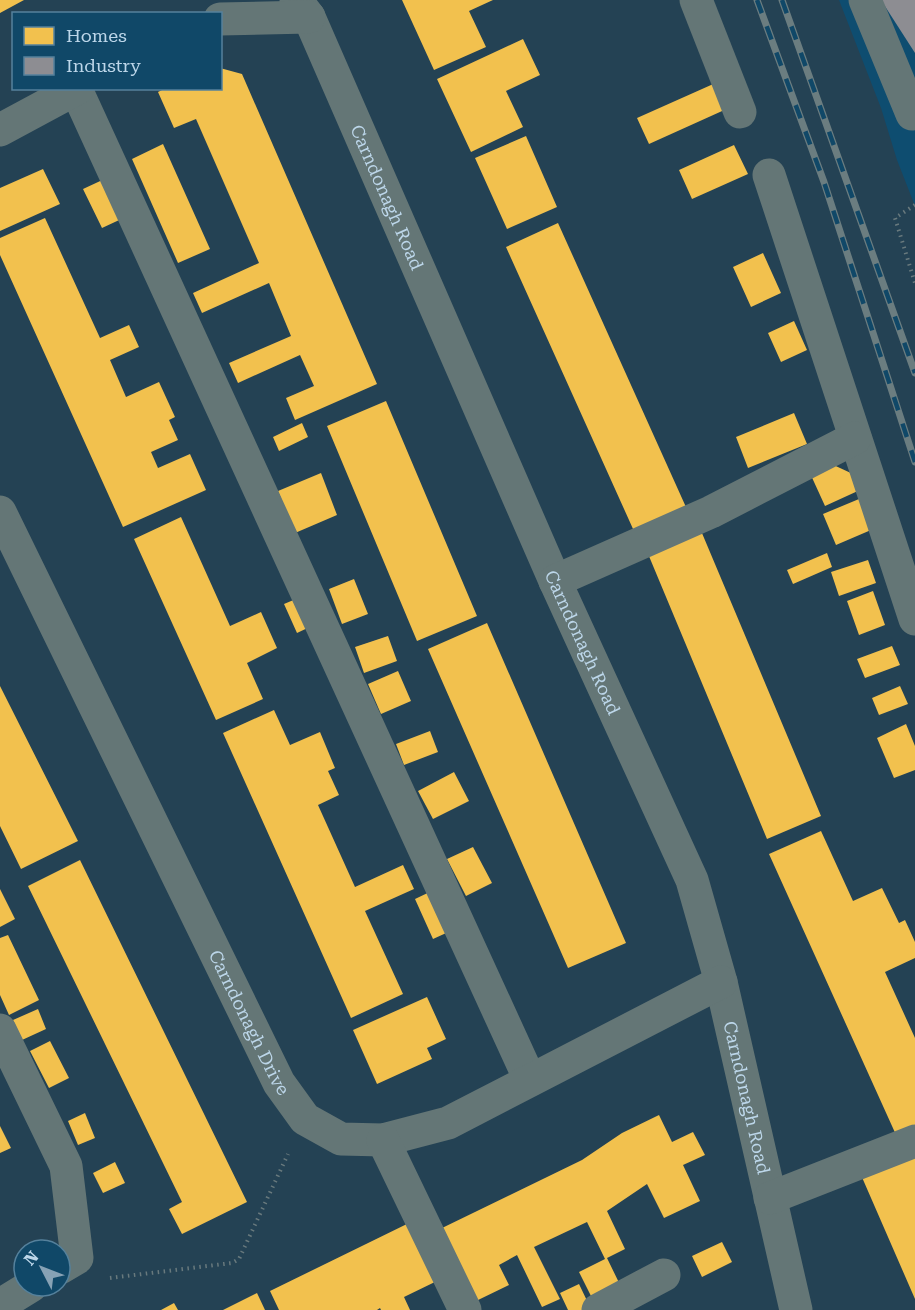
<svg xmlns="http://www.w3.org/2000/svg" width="915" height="1310" font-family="'Roboto Serif',serif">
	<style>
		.built { fill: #0e4d70 }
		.homes { fill: #f2c14e }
		.industry { fill: #8d8d92 }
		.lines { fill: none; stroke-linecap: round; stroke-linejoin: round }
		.path { stroke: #68797d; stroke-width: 4; stroke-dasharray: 1.5 4.5; stroke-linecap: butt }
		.minor { stroke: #647676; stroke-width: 33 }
		.rail-casing { stroke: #6b7d80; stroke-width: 7 }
		.rail { stroke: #104868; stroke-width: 4.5; stroke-dasharray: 14; stroke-linecap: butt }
		.labels { text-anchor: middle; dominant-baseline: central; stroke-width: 6; stroke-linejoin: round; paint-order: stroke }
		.street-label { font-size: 18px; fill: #bcd6e9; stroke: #104868 }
	</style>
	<rect width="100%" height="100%" fill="#244254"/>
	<path class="built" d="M839,0H915V206L897,160L881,108Z"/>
	<path class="homes" d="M0,0H24L0,13Z
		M402,0H493L469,11L486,47L434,70Z
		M523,39L540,75L506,91L523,127L471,152L437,79Z
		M220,68L242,74L377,384L295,420L286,398L314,386L300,355L238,383L229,363L291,336L269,283L202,313L193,293L259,263L196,119L174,128L158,92L166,88H220Z
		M720,81L731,107L649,144L637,118Z
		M526,136L557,207L507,229L475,158Z
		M163,144L210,249L178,263L132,159Z
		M734,145L748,174L692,199L679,170Z
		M43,169L60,204L0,231V188Z
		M111,176L130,215L102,228L83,189Z
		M45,218L100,338L129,325L139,347L110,360L126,397L159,382L175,417L169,420L178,440L151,452L158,468L190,454L206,490L123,527L0,255V238Z
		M558,223L690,516L638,540L506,247Z
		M763,253L781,293L751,307L733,267Z
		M794,321L807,350L781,362L768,333Z
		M386,401L477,616L417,641L327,426Z
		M794,413L807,444L748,468L736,437Z
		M302,423L308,437L279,451L273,437Z
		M827,462L853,474L860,490L825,506L809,471Z
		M321,473L337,515L295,533L278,491Z
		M859,499L871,530L836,545L823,514Z
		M181,517L230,626L261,612L277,648L247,663L263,699L216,720L134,539Z
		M699,526L821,816L767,839L646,549Z
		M827,553L832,567L793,584L787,570Z
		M868,560L876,583L839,596L831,572Z
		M354,579L368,614L342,624L329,589Z
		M873,591L885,625L859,635L847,601Z
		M303,596L316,624L297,633L284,604Z
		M487,623L626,943L568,968L428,649Z
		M388,636L397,661L364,673L355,647Z
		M892,646L900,665L865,678L857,659Z
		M398,671L411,701L381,714L368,684Z
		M0,686L78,841L21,869L0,826Z
		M900,686L908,704L879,715L872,698Z
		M274,710L290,745L320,732L335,768L328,771L339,795L318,805L355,887L403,865L414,889L365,911L403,994L351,1018L223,733Z
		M906,724L915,746V770L894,778L877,738Z
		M430,731L438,752L404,765L396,744Z
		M454,772L469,801L433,819L418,791Z
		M821,831L853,901L882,888L899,923L905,920L915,942V958L885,972L915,1038V1129L897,1137L769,854Z
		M473,847L492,883L466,896L447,859Z
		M80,860L247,1202L182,1234L169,1209L182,1202L28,886Z
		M0,889L15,919L0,927Z
		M436,889L455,929L433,939L415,899Z
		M8,935L39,1000L9,1015L0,995V938Z
		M427,997L446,1039L427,1048L432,1059L377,1084L353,1030Z
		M38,1009L46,1029L22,1040L13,1020Z
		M50,1041L69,1078L49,1088L30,1051Z
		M85,1113L95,1138L78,1145L68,1121Z
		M659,1115L672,1142L693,1132L705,1155L683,1165L700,1201L664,1218L647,1184L607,1211L625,1249L607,1258L624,1293L596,1306L579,1272L605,1259L587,1222L534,1247L560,1299L542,1307L517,1255L499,1265L509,1285L476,1301L440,1229L582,1160L622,1133Z
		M0,1126L11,1148L0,1153Z
		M915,1152V1299L861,1175Z
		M115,1162L125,1183L103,1193L93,1173Z
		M411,1222L439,1280L404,1297L410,1310H381L380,1308L377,1310H279L270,1291Z
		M722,1242L732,1262L702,1277L692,1256Z
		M579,1284L590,1307L584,1310H568L560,1293Z
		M257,1293L265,1310H223Z
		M174,1303L178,1310H161Z"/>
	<path class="industry" d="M881,0H915V53L888,11Z"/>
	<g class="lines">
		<path class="path" d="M915,205L895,218L915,283
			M110,1278L232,1263L239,1259L288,1154"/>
		<g class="minor">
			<path id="s1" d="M296,0L309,17L555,581L692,880L721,982L796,1310"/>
			<path d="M696,0L740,112"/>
			<path d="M865,0L912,114L915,112"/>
			<path d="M220,19L309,17"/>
			<path d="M76,89L530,1080"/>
			<path d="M0,130L78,88"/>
			<path d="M769,175L915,619"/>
			<path id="s2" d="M0,512L279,1083L305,1119L341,1139L383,1140L448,1123L721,982"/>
			<path d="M555,581L711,512L855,438"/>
			<path d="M0,1030L66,1166L77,1258L60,1268"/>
			<path d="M383,1140L465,1310"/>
			<path d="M770,1198L915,1141"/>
			<path d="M0,1305L31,1286"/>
			<path d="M598,1310L664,1275"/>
		</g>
		<g class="rail-casing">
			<path id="rail" d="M757,0L824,182L915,462
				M782,0L915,373"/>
		</g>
		<use href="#rail" class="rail"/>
	</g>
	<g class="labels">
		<g class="street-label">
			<text stroke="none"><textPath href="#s1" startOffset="218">Carndonagh Road</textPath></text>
			<text stroke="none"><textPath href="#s1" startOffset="704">Carndonagh Road</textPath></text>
			<text stroke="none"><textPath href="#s2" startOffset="568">Carndonagh Drive</textPath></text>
			<text stroke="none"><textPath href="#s1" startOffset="1190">Carndonagh Road</textPath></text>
		</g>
	</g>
	<rect x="12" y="12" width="210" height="78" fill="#104868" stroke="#55819c" stroke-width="1.5"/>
	<rect x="24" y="27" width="30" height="18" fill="#f2c14e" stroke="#55819c" stroke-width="1.5"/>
	<text x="66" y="42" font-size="18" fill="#bcd6e9">Homes</text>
	<rect x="24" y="57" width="30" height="18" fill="#8d8d92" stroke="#55819c" stroke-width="1.5"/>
	<text x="66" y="72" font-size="18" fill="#bcd6e9">Industry</text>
	<g transform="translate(42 1268) rotate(312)"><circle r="28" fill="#104868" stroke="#55819c" stroke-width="1.5"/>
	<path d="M0-4.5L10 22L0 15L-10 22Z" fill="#87a2b5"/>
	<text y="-9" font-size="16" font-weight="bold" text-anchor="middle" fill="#bcd6e9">N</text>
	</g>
</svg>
